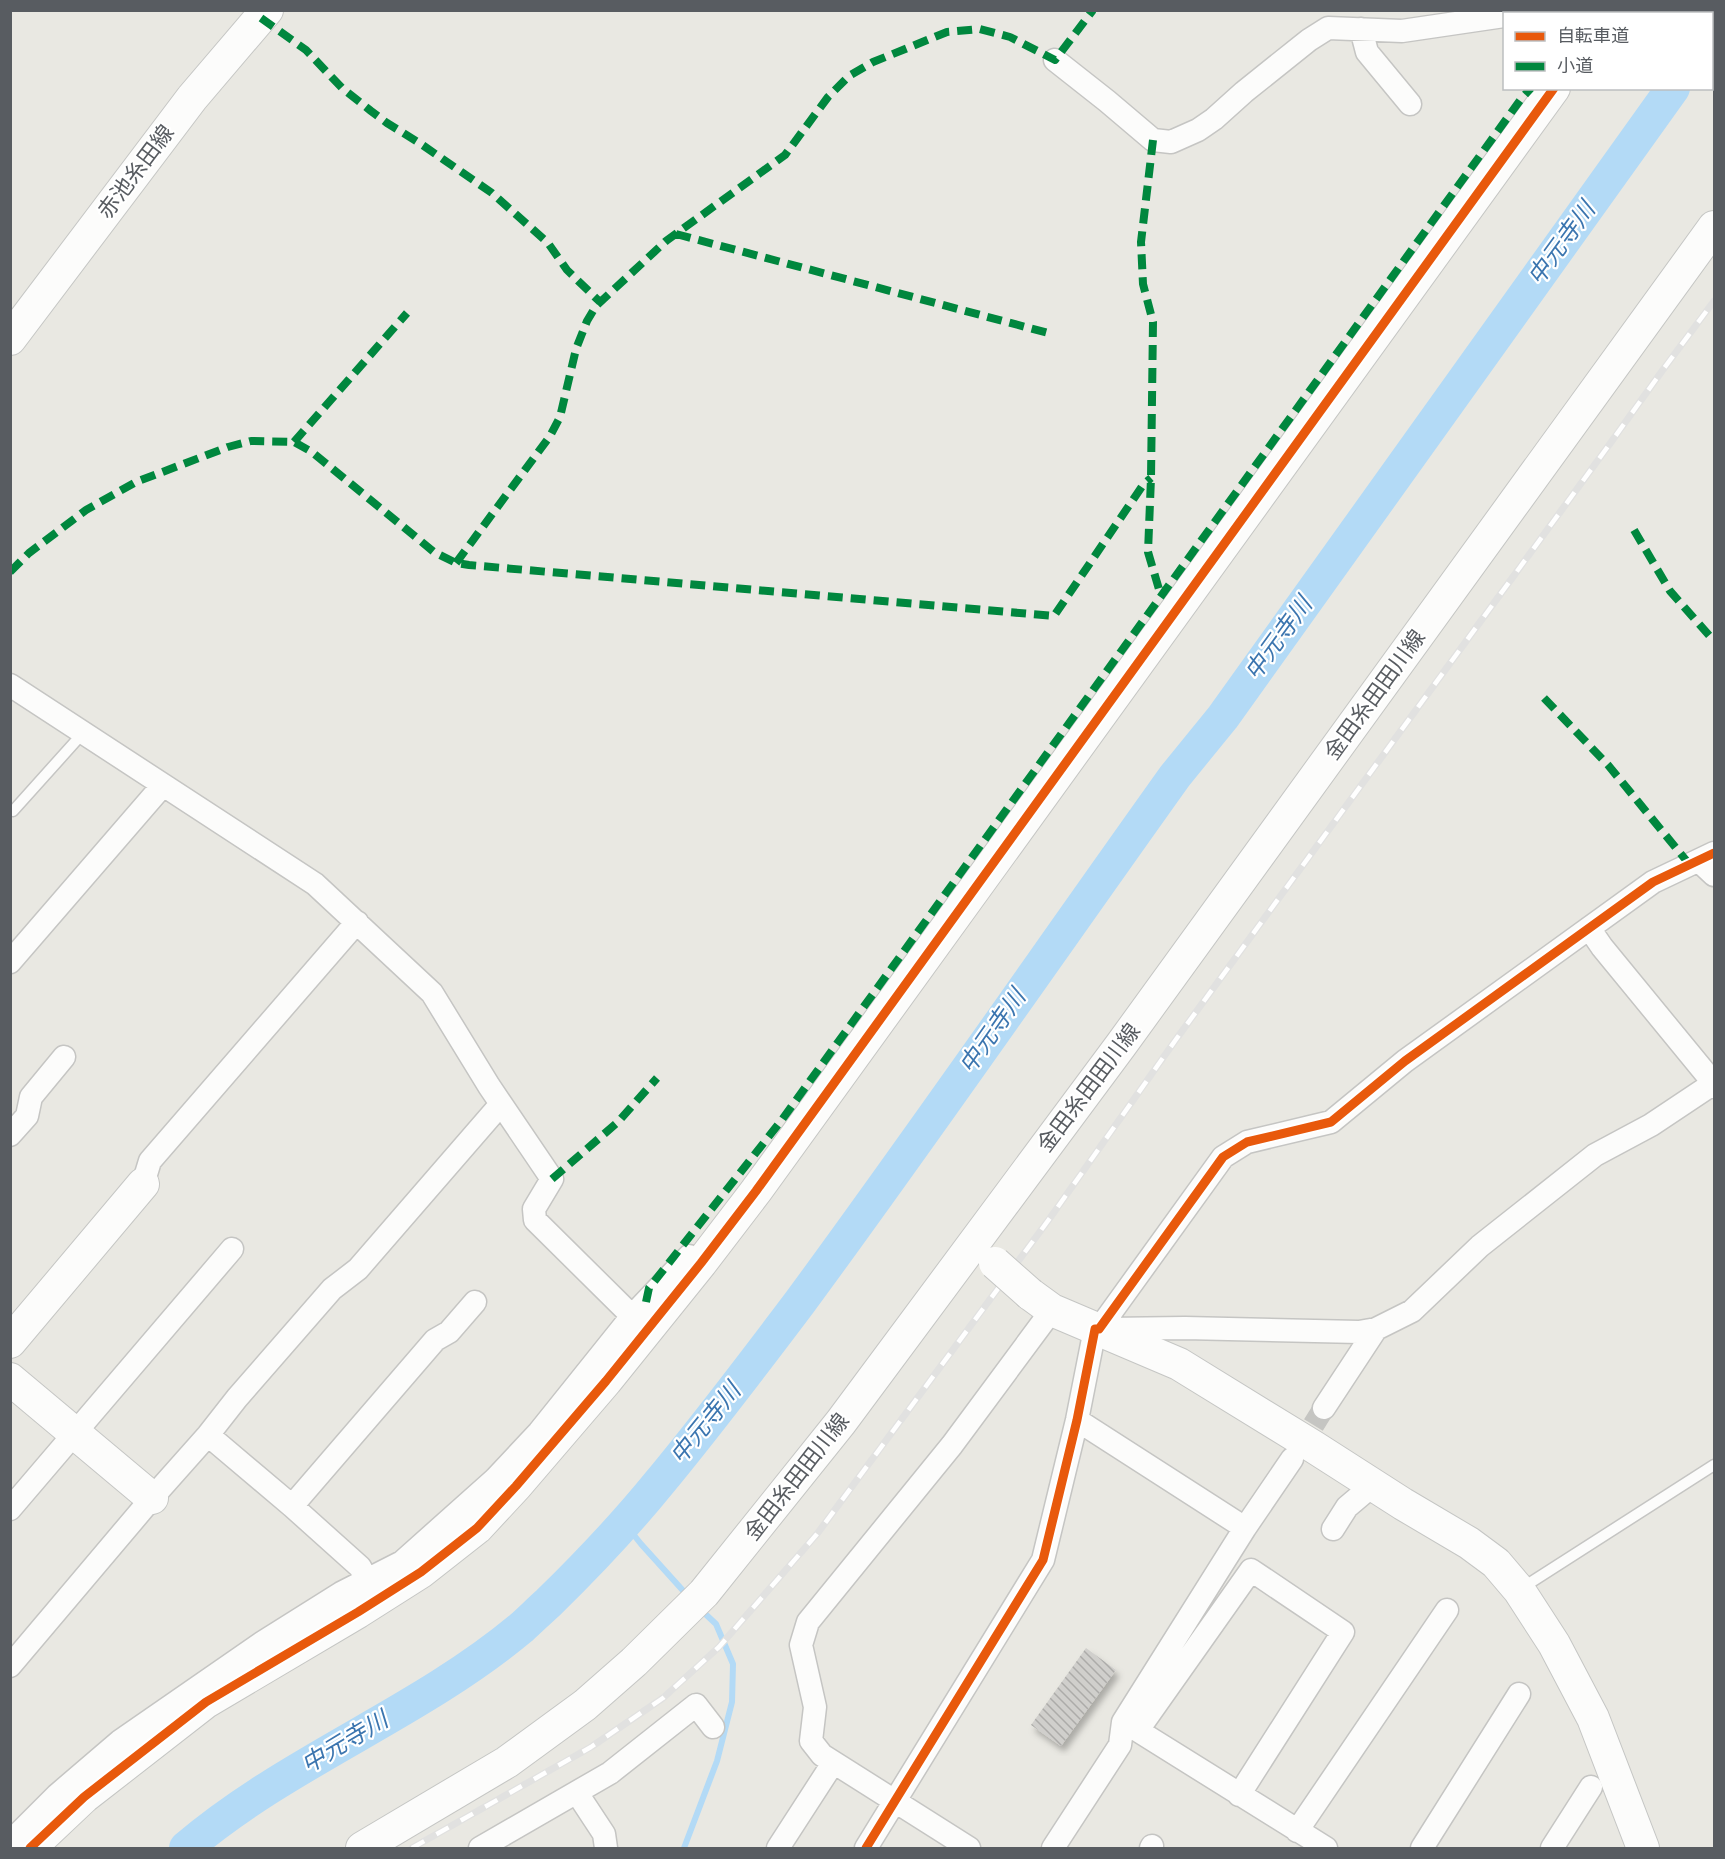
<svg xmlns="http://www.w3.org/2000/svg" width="1725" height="1859" font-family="'Alegreya Sans','Noto Sans JP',sans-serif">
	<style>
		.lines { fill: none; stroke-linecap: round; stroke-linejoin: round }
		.stream { stroke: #b3daf6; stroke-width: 6 }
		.river { stroke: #b3daf6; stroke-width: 34 }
		.building { fill: url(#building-back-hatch); filter: url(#shadow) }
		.street-tunnel { stroke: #c5c5c2; stroke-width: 22; stroke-dasharray: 22 11; stroke-linecap: butt }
		.lane-casing { stroke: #c5c5c3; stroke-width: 13 }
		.street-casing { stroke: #c5c5c3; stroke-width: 25 }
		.secondary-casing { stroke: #c5c6c4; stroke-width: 34 }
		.lane { stroke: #fcfcfb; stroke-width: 10 }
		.street { stroke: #fcfcfb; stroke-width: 22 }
		.secondary { stroke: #fcfcfb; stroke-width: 32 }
		.rail-casing { stroke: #e1e1e0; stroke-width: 7 }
		.rail { stroke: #fff; stroke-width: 4.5; stroke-dasharray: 14; stroke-linecap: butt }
		.secondary-bridge-casing { stroke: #c5c6c4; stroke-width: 34; stroke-linecap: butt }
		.secondary-bridge { stroke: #fcfcfb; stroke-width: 32 }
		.quiet { stroke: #00873e; stroke-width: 8; stroke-dasharray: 15 8; stroke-linecap: butt }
		.cycleway-casing { stroke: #fff; stroke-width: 13 }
		.cycleway { stroke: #e8590c; stroke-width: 9 }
		.labels { text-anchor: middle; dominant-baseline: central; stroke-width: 4.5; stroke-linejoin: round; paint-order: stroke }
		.street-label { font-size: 22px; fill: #585c61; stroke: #fff }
		.water-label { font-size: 24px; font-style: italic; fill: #3b75af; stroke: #fff }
	</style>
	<defs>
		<pattern id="building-back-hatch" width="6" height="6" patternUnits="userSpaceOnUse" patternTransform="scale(1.5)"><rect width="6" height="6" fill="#d0cfcc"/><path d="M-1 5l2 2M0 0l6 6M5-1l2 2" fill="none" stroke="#acaba9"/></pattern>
		<filter id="shadow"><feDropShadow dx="3.5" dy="6" stdDeviation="3" flood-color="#0004"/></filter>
	</defs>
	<rect width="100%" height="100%" fill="#e9e8e2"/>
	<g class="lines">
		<path class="stream" d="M625,1524L641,1544L687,1595
			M684,1848L717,1761L732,1702L733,1664L716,1624L700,1609"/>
		<path class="river" d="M1712,35L1714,31
			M186,1848C288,1761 418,1714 521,1628C530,1620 539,1611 548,1603C587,1565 624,1526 659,1483C708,1424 754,1363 800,1302C928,1128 1050,951 1175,776L1223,717L1673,88"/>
	</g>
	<path class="building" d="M1086,1648L1116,1670L1061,1746L1031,1725Z"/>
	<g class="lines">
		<path class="street-tunnel" d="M1296,1453L1324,1408"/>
		<g class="lane-casing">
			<path id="lane" d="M13,811L83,733
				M1522,1588L1714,1465"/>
		</g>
		<g class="street-casing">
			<path id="street" d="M1634,10L1638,14
				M1523,14L1543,10
				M1361,29L1367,52L1410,104
				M1055,60L1107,101L1153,140L1171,142L1198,130L1214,119L1244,92L1309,40L1328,28L1402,31L1504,16
				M1712,67L1714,69
				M10,685L315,884L432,993L489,1086L552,1179L534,1209L535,1220L632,1316
				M1699,861L1714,875
				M1589,928L1602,947L1707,1075L1714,1087
				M10,962L163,785
				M10,1135L27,1116L31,1097L64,1057
				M143,1184L150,1161L357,922
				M1107,1329L1185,1328L1359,1332L1376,1329L1412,1311L1480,1246L1595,1155L1651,1125L1714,1083
				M1324,1408L1376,1329
				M1077,1420L1245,1528
				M208,1435L292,1506L435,1340L449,1332L475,1302
				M292,1506L360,1567L367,1580
				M10,1509L232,1249
				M1333,1529L1347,1507L1373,1485
				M10,1666L152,1498L208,1435L237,1398L332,1289L358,1269L501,1104
				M1124,1722L1326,1848
				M1138,1730L1251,1570L1343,1632L1239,1795
				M577,1793L604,1834L606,1848
				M1297,1831L1447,1610
				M10,1842L57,1795L120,1741L263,1642L341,1593L402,1562L495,1479L539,1432L632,1316L689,1256
				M480,1848L610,1773L696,1705L713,1727
				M778,1848L833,1763
				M866,1848L1043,1560L1077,1420L1095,1329H1099L1223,1157L1247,1142L1331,1122L1405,1061L1653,882L1714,853
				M969,1848L822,1755L811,1741L815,1707L801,1645L808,1622L952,1445L1052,1310
				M1053,1848L1120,1745L1123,1722L1245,1528L1292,1459
				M1151,1848L1152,1846
				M1422,1848L1519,1694
				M1552,1848L1591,1787"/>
		</g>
		<g class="secondary-casing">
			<path id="secondary" d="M1604,14L1606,10
				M10,339L192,98L267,10
				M1030,1294L1052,1310L1179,1364L1314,1447L1403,1504L1469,1543L1496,1563L1519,1590L1554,1644L1593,1718L1643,1848
				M10,1342L143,1184
				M10,1379L152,1498
				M30,1848L84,1797L206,1702L358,1612L421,1572L477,1528L516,1486L606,1381L701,1263L756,1191L1554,88
				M362,1848L507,1762L585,1705L634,1662L704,1593L841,1422L1121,1045L1714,227"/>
		</g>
		<use href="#lane" class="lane"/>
		<use href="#street" class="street"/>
		<use href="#secondary" class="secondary"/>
		<g class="rail-casing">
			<path id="rail" d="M412,1848L591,1747L663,1698L719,1647L817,1534L1050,1218L1177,1038L1609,445L1662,371L1714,301"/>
		</g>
		<use href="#rail" class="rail"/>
		<g class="secondary-bridge-casing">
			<path id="secondary-bridge" d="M995,1263L1030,1294"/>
		</g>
		<use href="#secondary-bridge" class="secondary-bridge"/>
		<path class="quiet" d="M261,18L306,50L342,88L371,111L387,123L421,144L492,193L548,243L567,270L600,302
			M1153,140L1141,242L1143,284L1153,322L1151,478L1148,552L1161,596
			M676,234L1052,334
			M294,442L407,313
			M1634,530L1670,591L1714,641
			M456,563L550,436L560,417L576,349L587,321L596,306L666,241L785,155L828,97L849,76L873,62L947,32L980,29L1010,37L1055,60L1093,10
			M10,572L29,553L86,510L136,482L228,447L251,441L294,442L312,452L434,552L456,563L469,565L1054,616L1143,485L1151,478
			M1544,698L1608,765L1690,865
			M552,1179L618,1122L657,1078
			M646,1302L649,1288L781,1121L1521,99L1531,88"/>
		<g class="cycleway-casing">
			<path id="cycleway" d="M30,1848L84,1797L206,1702L358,1612L421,1572L477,1528L516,1486L606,1381L701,1263L756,1191L1554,88
				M866,1848L1043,1560L1077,1420L1095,1329H1099L1223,1157L1247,1142L1331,1122L1405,1061L1653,882L1714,853"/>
		</g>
		<use href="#cycleway" class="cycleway"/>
	</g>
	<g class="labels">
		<g class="street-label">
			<text transform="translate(136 172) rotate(-53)">赤池糸田線</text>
			<text transform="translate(1375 695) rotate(-54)">金田糸田田川線</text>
			<text transform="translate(1089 1088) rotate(-53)">金田糸田田川線</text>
			<text transform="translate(797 1477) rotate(-52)">金田糸田田川線</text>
		</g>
		<g class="water-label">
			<text transform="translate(1562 244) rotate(-54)">中元寺川</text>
			<text transform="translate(1279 639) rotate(-54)">中元寺川</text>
			<text transform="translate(993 1032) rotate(-55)">中元寺川</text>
			<text transform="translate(706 1424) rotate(-51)">中元寺川</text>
			<text transform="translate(345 1743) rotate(-31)">中元寺川</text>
		</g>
	</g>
	<rect width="1725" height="1859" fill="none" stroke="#585c61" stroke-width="24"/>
	<rect x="1503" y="12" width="210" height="78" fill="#ffffff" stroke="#bcbec0" stroke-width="1.5"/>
	<rect x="1515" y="32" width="30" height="9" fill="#e8590c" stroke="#bcbec0" stroke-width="1.5"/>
	<text x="1557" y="42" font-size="18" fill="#585c61">自転車道</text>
	<rect x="1515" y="62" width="30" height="9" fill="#00873e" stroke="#bcbec0" stroke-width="1.5"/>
	<text x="1557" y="72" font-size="18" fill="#585c61">小道</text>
</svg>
